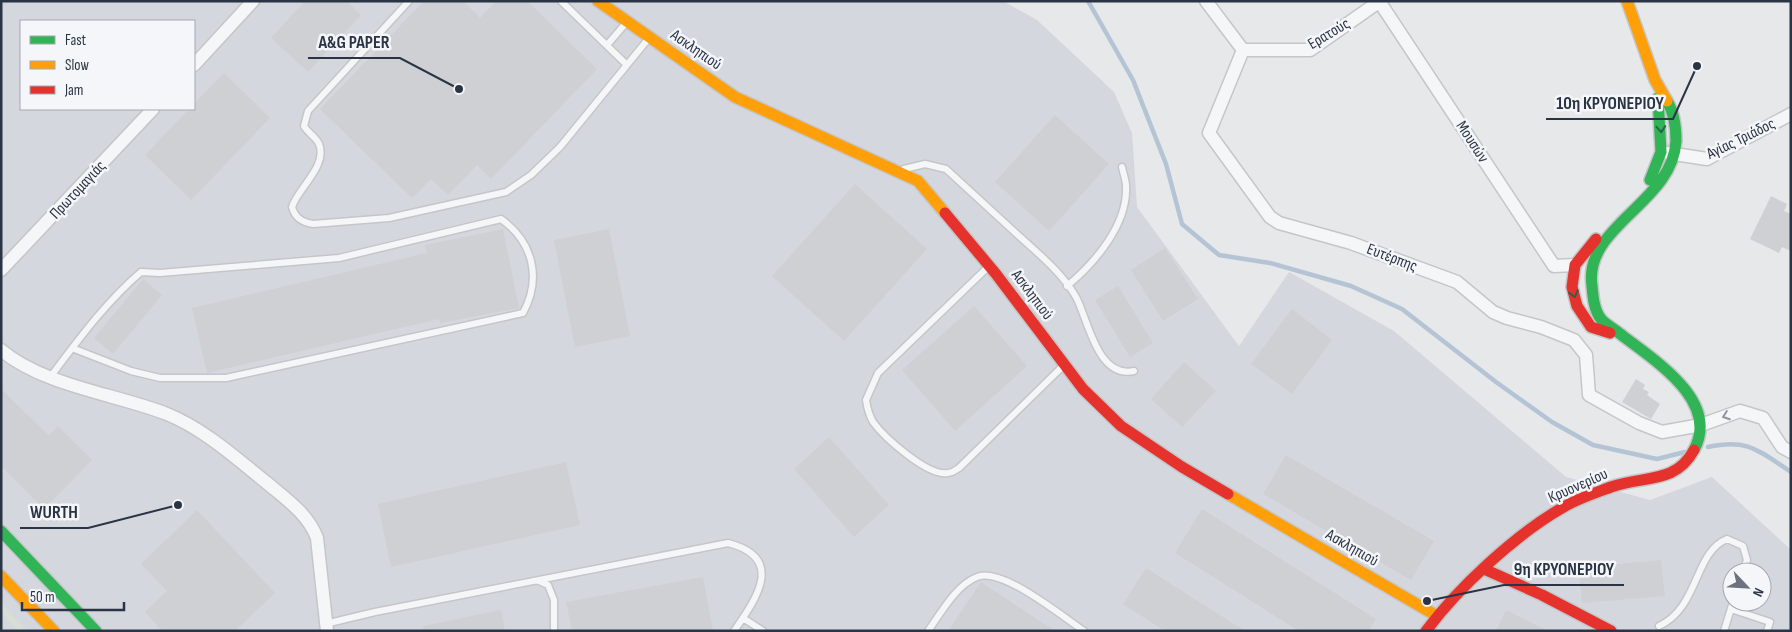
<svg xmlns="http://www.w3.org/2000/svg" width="1792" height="632" font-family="'Sofia Sans Condensed',sans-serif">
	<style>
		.built { fill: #d4d7dd; fill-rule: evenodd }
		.green { fill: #d6ded6 }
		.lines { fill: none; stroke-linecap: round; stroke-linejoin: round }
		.stream { stroke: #b4c4d5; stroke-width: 4.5 }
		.building { fill: #ced0d3 }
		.lane-casing { stroke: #c4c6c8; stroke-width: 9 }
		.street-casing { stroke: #c4c6c8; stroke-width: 15 }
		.fast-casing { stroke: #c4c6c8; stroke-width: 14 }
		.slow-casing { stroke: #c4c6c8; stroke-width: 14 }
		.jam-casing { stroke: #c4c6c8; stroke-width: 14 }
		.lane { stroke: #f5f6f7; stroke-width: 6 }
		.street { stroke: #f5f6f7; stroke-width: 12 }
		.fast { stroke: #30b455; stroke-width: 11 }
		.slow { stroke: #ff9f0a; stroke-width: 11 }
		.jam { stroke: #e5322d; stroke-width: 11 }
		.oneway { stroke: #2d614b }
		.oneway2 { stroke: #90959e }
		.labels { text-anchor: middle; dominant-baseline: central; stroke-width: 5; stroke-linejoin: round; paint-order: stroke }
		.street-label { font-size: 16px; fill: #2b3445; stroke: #f4f6f9 }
		.leader { fill: none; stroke: #2b3445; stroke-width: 2 }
		.callout-dot { fill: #2b3445; stroke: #f4f6f9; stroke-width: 2 }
		.callout-label { font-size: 18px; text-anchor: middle; font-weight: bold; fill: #2b3445; stroke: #f4f6f9; stroke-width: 5; stroke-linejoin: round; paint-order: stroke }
	</style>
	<rect width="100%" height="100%" fill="#e6e8ea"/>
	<path class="built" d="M1,1H1003L1037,20L1114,92L1132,133L1137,207L1239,346L1289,272L1394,331L1566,477L1650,500L1712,477L1791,550V631H1ZM21,21H194V109H21ZM1732,572H1762V602H1732Z"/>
	<path class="green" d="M1,603L28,631H18L1,613Z"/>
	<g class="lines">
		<path class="stream" d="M1088,1L1133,80L1166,164L1182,224L1219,255L1270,263L1351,286L1402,309L1496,382L1552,422L1593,445L1657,459L1685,452
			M1708,447C1748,438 1759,451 1791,472"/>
	</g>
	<path class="building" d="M305,1H347L361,15L308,72L271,38Z
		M424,1H463L480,18L496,1H527L597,69L491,179L477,165L448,195L431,179L412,198L320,109Z
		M224,73L270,118L191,200L145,155L189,109H194V104Z
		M1055,115L1109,164L1049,231L995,182Z
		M855,184L927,249L844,341L772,276Z
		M1771,196L1787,204L1784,211L1791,214V251L1782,247L1779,253L1750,239Z
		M503,229L519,308L440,323L439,319L207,373L192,308L427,253L425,245Z
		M609,229L630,336L575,347L554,240Z
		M1165,248L1198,299L1163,321L1131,270Z
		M143,279L162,295L113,354L94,338Z
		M1118,286L1153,343L1130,357L1095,300Z
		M974,306L1027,366L955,431L902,370Z
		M1292,309L1332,340L1292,394L1251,364Z
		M1184,362L1216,391L1182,427L1151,399Z
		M1636,379L1645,385L1643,389L1649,392L1647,395L1660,404L1651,419L1622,402Z
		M1,389L49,436L58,426L92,460L44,509L1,466Z
		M829,437L889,505L854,537L794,469Z
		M1286,455L1434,541L1411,580L1263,494Z
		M566,462L580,525L391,567L378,504Z
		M1202,509L1376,619L1369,631H1299L1175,553Z
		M197,510L275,593L235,631H162L145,612L167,591L141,564Z
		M1661,560L1665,596L1582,603L1579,568Z
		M1146,568L1245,631H1165L1123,604Z
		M703,577L713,631H572L566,602Z
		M981,582L1055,631H948Z
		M501,610L505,631H424L423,626Z
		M1506,610L1548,631H1496Z"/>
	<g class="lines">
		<g class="lane-casing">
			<path id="lane" d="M409,1L308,111L304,126C308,133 316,137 319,144C328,166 298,188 292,207C295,218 302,222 313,224L389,218L506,192L531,175L560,147L649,38
				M561,1L627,65
				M607,45L626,23
				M904,169L925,164L946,169C970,191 995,214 1019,236C1039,254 1062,273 1076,297C1088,319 1097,379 1134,371
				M988,267L878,373L866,400C867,407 869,415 873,422C884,437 928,477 948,473C952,473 956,470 959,468L1063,366
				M1067,286C1095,263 1128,224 1126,186C1126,180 1123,173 1122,167
				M51,376C79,339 106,302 141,272L160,273L339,258L501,219C533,242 542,278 523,313L226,378H160L131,371L72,348
				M539,581L548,585L554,600V631
				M1731,609L1770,622L1767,631
				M743,618L763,631
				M325,624L375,612L728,543C786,558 756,599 734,631
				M1659,626C1699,608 1694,552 1727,539L1743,546L1747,560L1743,572
				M928,631C941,613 956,585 977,577C1001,566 1063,617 1084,631
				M1724,631L1733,602"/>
		</g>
		<g class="street-casing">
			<path id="street" d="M1206,1L1243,50
				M1379,1L1554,266L1575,265
				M1243,50L1209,133L1270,217L1279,223L1351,243L1457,282L1493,312L1507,318L1541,327L1574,340L1586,355L1589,395L1639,423L1662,432L1701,425L1740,411L1763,418L1782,447L1791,452
				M1243,50H1310L1380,1
				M194,65L253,1
				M1668,153L1707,159L1791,114
				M1,270L153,109
				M1,350C44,386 116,394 167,414C204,429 236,458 267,483C286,499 308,514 317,538L327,631"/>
		</g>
		<g class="fast-casing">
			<path id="fast" d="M1667,101C1674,112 1676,128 1676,141C1673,203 1583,226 1592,286C1593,297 1594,310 1601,319C1605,324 1614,329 1619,333C1652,359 1721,400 1694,450
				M1650,180L1661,152L1658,98
				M1,531L96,631"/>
		</g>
		<g class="slow-casing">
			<path id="slow" d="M598,1L735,97L918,181L945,213
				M1627,1L1655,80L1667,101
				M1228,494L1437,616
				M1,576L54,631"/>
		</g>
		<g class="jam-casing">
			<path id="jam" d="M945,213L996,274L1083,389L1121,426L1182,467L1228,494
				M1596,239L1575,265L1572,287L1577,306L1591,327L1610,333
				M1484,569L1542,595L1611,631
				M1426,631C1458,588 1515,535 1562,508C1576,499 1595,493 1611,487C1643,475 1675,485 1694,450"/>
		</g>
		<use href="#lane" class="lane"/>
		<use href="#street" class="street"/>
		<use href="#fast" class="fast"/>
		<use href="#slow" class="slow"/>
		<use href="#jam" class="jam"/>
	</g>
	<defs><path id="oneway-chevron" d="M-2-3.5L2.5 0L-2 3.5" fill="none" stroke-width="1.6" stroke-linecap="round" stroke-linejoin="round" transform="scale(1.25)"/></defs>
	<g class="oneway">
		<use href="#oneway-chevron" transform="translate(1661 129) rotate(86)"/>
		<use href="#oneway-chevron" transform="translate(1574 294) rotate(76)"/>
	</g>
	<use class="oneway2" href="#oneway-chevron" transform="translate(1726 416) rotate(160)"/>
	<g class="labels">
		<g class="street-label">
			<text transform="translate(1329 34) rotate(-31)">Ερατούς</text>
			<text transform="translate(696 50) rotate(35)">Ασκληπιού</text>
			<text transform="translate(1741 139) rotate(-26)">Αγίας Τριάδος</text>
			<text transform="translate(1472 142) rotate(57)">Μουσών</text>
			<text transform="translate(78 190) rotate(-47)">Πρωτομαγιάς</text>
			<text transform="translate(1392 258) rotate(21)">Ευτέρπης</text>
			<text transform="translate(1032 295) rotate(53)">Ασκληπιού</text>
			<text transform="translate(1578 486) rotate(-24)">Κρυονερίου</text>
			<text transform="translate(1352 548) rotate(30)">Ασκληπιού</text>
		</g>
	</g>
	<path class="leader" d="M459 89L400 58H308M1697 66L1673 119H1546M178 505L88 528H20M1427 601L1504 585H1624"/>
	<g class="callout-dot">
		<circle cx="459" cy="89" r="5"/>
		<circle cx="1697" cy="66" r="5"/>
		<circle cx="178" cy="505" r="5"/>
		<circle cx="1427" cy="601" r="5"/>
	</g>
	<g class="callout-label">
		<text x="354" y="48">A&amp;G PAPER</text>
		<text x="1610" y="109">10η ΚΡΥΟΝΕΡΙΟΥ</text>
		<text x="54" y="518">WURTH</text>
		<text x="1564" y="575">9η ΚΡΥΟΝΕΡΙΟΥ</text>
	</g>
	<rect width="1792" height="632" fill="none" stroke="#2b3445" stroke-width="5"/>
	<rect x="20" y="20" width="175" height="90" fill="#f4f6f9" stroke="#a4a8b1"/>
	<rect x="30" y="36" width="25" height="8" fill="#30b455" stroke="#a4a8b1"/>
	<text x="65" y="45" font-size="15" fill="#2b3445">Fast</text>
	<rect x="30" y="61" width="25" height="8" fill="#ff9f0a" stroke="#a4a8b1"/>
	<text x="65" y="70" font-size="15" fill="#2b3445">Slow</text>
	<rect x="30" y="86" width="25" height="8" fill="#e5322d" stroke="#a4a8b1"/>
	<text x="65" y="95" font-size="15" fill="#2b3445">Jam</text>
	<g transform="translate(1747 587) rotate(115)"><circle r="24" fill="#f4f6f9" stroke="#a4a8b1"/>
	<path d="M0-4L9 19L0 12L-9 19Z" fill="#6c737f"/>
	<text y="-8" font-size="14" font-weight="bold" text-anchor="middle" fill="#2b3445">N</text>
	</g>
	<path d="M22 602v8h102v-8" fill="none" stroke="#2b3445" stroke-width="2.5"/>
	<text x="30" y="602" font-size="15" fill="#2b3445" stroke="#f4f6f9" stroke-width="4" paint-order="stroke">50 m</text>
</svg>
